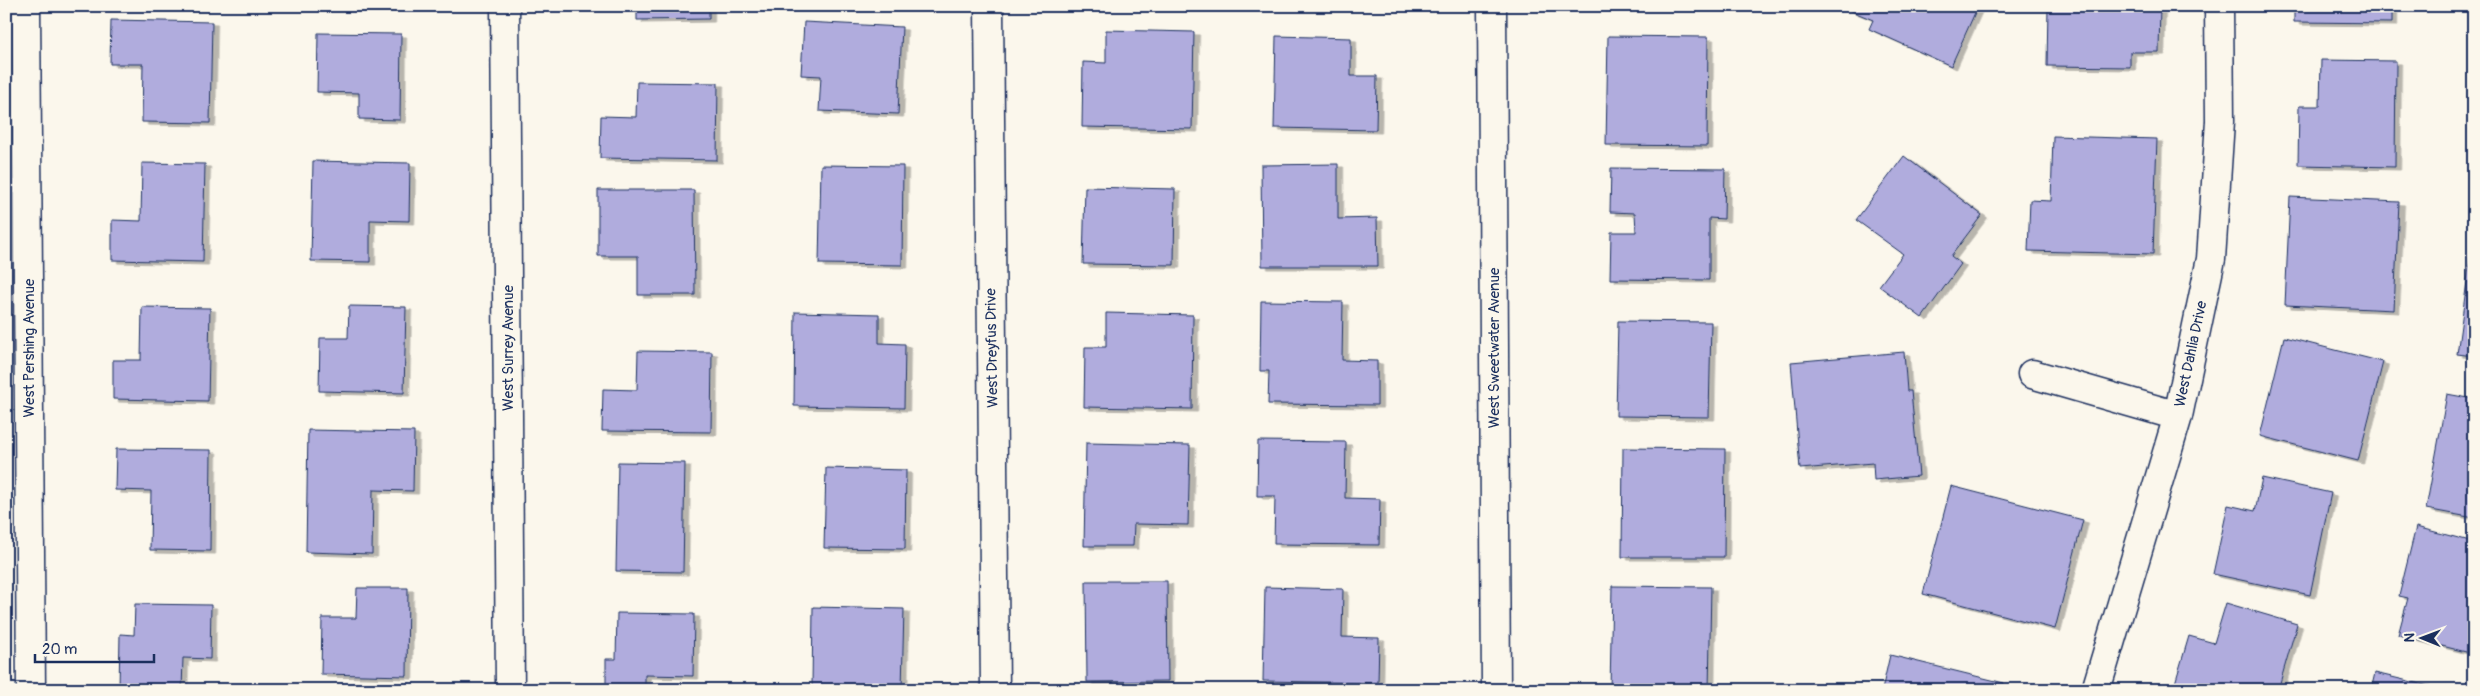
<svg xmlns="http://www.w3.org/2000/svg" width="2480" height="696" font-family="Pangolin,sans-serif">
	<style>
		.building { fill: #b0acdd; stroke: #1b2f5e; filter: url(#shadow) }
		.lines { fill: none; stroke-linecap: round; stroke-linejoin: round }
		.minor-casing { stroke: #1b2f5e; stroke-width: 31 }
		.tertiary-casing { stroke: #1b2f5e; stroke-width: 31 }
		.minor { stroke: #fbf7ec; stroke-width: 28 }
		.tertiary { stroke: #fbf7ec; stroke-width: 28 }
		.labels { text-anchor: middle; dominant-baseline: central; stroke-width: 4; stroke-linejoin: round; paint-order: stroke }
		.street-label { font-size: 15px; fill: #1b2f5e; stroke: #fbf7ec }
	</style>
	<defs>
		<filter id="shadow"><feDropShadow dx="5.5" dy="3" stdDeviation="0" flood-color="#0004"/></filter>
	</defs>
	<rect width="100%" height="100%" fill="#fbf7ec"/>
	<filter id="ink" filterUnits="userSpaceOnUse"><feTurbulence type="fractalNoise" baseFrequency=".02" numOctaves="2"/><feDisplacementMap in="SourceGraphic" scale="10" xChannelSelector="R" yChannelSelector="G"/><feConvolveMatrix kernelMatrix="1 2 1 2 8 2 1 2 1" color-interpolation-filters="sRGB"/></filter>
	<g filter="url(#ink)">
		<path class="building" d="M637,6H709V19L637,20Z
			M1850,6H1978L1951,66L1869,29L1873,20L1849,10Z
			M2048,6H2160L2159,52H2130V67L2047,66Z
			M2294,6H2392V23L2294,22Z
			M111,20L212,22L210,123L142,122L143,64H110Z
			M804,22L902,27L898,114L819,111L821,76L801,75Z
			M1106,30L1194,32L1192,129L1082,127L1083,62L1106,63Z
			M318,33L401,34L400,120L359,119V93L317,92Z
			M1276,36L1351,38V76H1377L1376,130L1274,128Z
			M1608,36L1708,37L1707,146L1606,145Z
			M2321,60L2396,61L2395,167L2298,165L2299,106H2320Z
			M637,82L718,83L717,160L600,158L601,116L636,117Z
			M2053,136L2157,139L2153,254L2028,251L2030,200L2051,201Z
			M1904,156L1982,215L1951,256L1961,264L1922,318L1879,286L1903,254L1856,220Z
			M313,161L410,163L409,221L370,220V262L311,261Z
			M142,163L205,164L203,262L112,260V220L141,221Z
			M1338,164V219L1377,218L1378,266H1262L1261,165Z
			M821,165L903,166L902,265L819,264Z
			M1611,168L1725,169L1724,219L1709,218V280L1610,279L1611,232H1636L1635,213L1610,212Z
			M1085,187L1175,189L1174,265L1083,264Z
			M598,190H694L695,295H638V256H598Z
			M2290,197L2399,202L2394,310L2285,305Z
			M2472,245H2474V356L2457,354Z
			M1261,301L1343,302L1342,360L1377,361V405L1268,404L1269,371H1260Z
			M349,306L406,307L404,393L319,391L320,338H348Z
			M142,307L210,308L208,401L113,399V360H141Z
			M795,312L879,314V343L905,344L904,408L794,406Z
			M1106,313L1193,315L1192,409L1084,407L1085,347H1106Z
			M1618,321L1711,322L1709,417L1616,416Z
			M2284,337L2383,362L2358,461L2260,436Z
			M638,351L712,352L711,432L602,431L603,389L637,390Z
			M1904,352L1907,391H1911L1919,476L1874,480L1873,463L1800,469L1791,362Z
			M2447,394L2474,399V518L2426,509Z
			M308,430L414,432L413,491L373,490L372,554L306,552Z
			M1258,441L1346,442L1345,498L1380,499L1379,545L1274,544L1275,496H1257Z
			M1086,443L1190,445L1188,525L1134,524L1133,546H1084Z
			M1623,448L1725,449L1724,557H1622Z
			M116,449L211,450L210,551L150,550L151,491L115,490Z
			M618,462L685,463L683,572L616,571Z
			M826,468L906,470L905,549L824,548Z
			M2262,478L2331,493L2310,595L2213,574L2228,505L2255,511Z
			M1951,486L2083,520L2055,629L1923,594Z
			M2416,527L2474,542V654L2398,635L2408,598L2399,596Z
			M1086,581H1167L1168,681L1087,682Z
			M1612,586L1711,587L1709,690H1610Z
			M1265,587L1343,589L1342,637L1379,638L1378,683L1263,681Z
			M357,588H408L407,676L321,674L322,618H356Z
			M2226,603L2297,624L2278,690H2173L2189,636L2214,643Z
			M135,604L211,605L210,659L183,658L182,690H119L120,634L134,635Z
			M813,607L904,609L902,689L812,687Z
			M617,613L694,614L693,676L645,675V690H606V659H616Z
			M1890,655L2004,683L2002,690H1882Z
			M2375,673L2446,690H2371Z"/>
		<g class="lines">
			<g class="minor-casing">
				<path id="minor" d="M26,6L31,690
					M505,6L510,690
					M989,6L995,690
					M2032,374L2178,416
					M2096,690L2178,416L2211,259L2220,121L2219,6"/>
			</g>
			<g class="tertiary-casing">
				<path id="tertiary" d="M1492,6L1496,690"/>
			</g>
			<use href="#minor" class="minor"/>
			<use href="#tertiary" class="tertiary"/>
		</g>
	</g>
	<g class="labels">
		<g class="street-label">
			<text transform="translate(29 348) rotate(-90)">West Pershing Avenue</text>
			<text transform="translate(508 348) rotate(-90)">West Surrey Avenue</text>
			<text transform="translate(992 348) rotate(-91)">West Dreyfus Drive</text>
			<text transform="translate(1494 348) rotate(-90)">West Sweetwater Avenue</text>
			<text transform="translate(2191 354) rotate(-78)">West Dahlia Drive</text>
		</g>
	</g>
	<rect width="2480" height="696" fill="none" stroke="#fbf7ec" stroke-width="25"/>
	<rect x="12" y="12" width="2455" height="671" fill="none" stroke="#1b2f5e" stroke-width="2" filter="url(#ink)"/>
	<g transform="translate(2422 638) rotate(271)" stroke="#fbf7ec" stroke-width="4" paint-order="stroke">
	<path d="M0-4L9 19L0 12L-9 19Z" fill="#1b2f5e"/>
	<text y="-8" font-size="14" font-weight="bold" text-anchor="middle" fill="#1b2f5e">N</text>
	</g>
	<path d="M35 654v8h119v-8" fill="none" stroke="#1b2f5e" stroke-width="2.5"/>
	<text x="42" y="654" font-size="15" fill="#1b2f5e" stroke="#fbf7ec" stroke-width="4" paint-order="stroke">20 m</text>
</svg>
